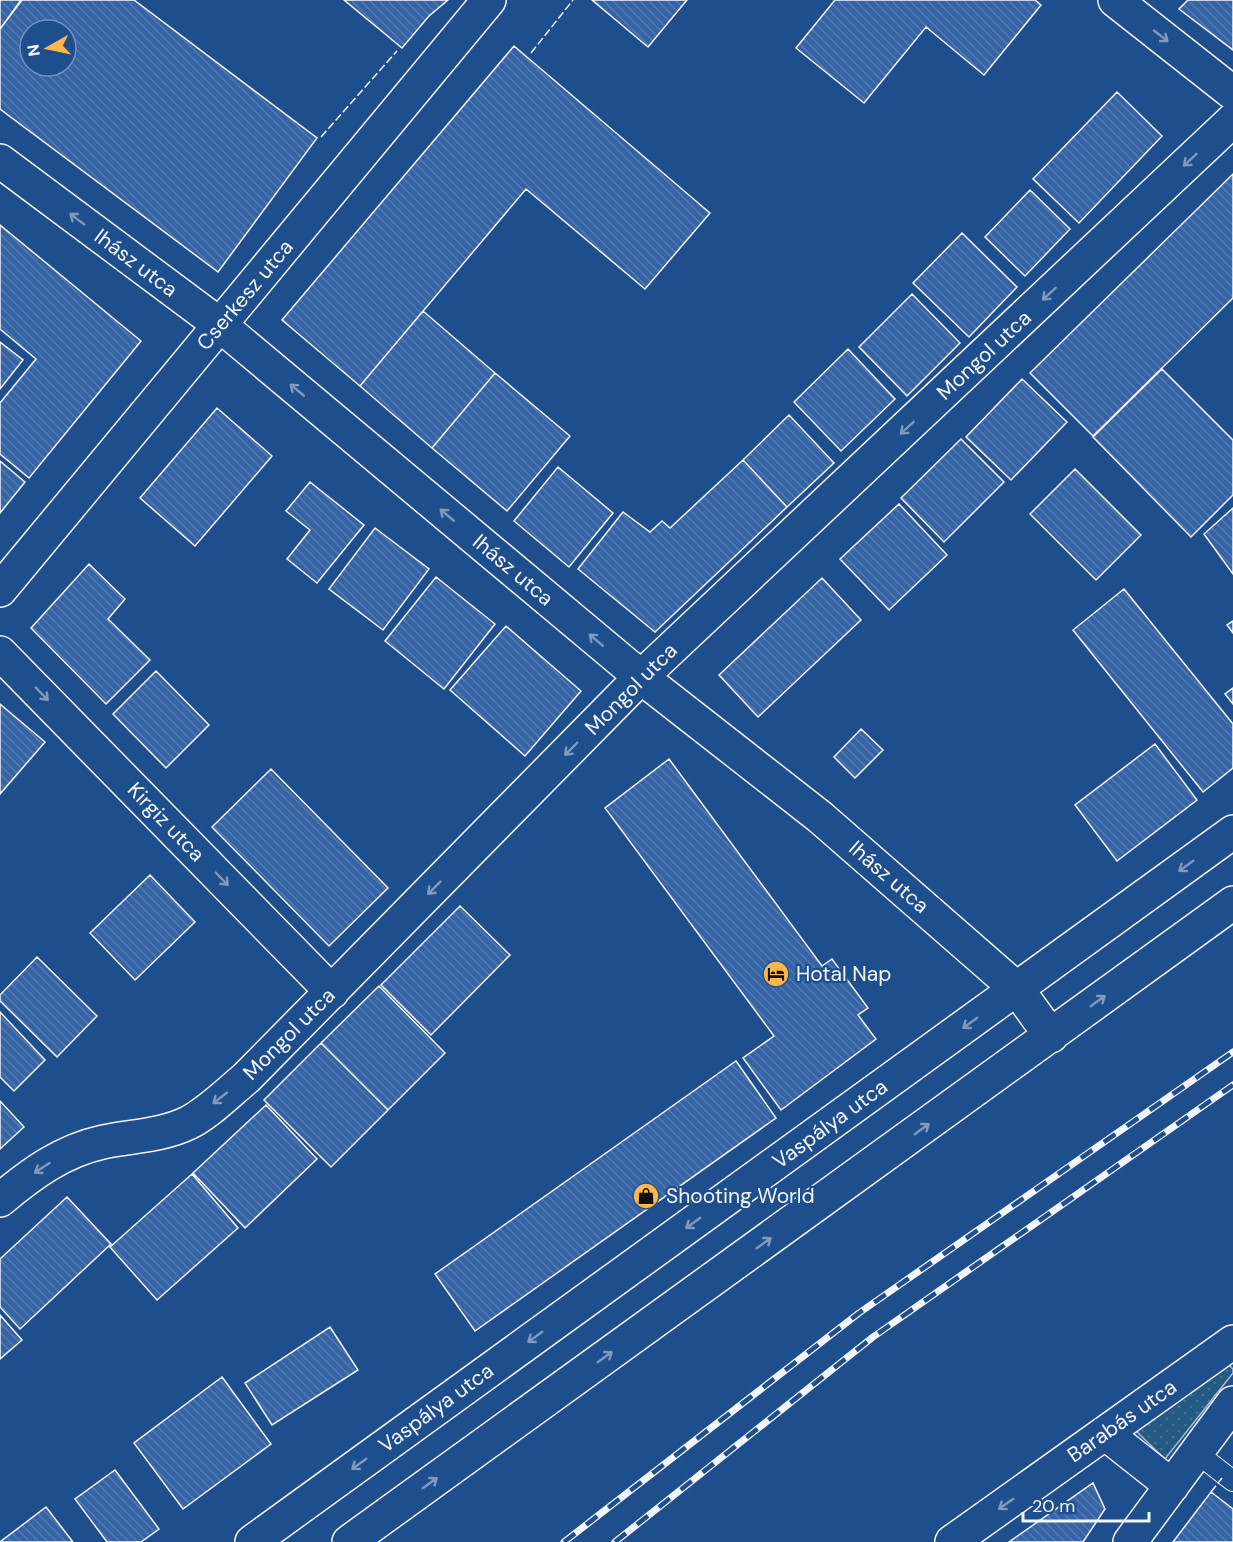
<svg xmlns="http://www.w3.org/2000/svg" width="1233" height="1542" font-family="'DM Sans',sans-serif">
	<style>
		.grass { fill: url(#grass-dots); stroke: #a8bbd7; stroke-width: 1.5 }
		.building { fill: url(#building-back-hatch); stroke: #f2f6ff; stroke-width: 1.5; fill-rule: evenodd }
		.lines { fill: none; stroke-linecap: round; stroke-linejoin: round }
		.service-casing { stroke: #f2f6ff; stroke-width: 22 }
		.minor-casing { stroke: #f2f6ff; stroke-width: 36 }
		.secondary-casing { stroke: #f2f6ff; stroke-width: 36 }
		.service { stroke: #1f4e8c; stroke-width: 20 }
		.minor { stroke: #1f4e8c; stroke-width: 33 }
		.secondary { stroke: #1f4e8c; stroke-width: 33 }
		.rail-casing { stroke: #f2f6ff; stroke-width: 7 }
		.rail { stroke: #1f4e8c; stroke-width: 4.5; stroke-dasharray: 14; stroke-linecap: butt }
		.fence { stroke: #f2f6ff; stroke-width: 1.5; stroke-dasharray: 8 3; stroke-linecap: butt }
		.oneway { stroke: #7e9ac0 }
		.labels { text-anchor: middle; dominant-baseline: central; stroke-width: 4.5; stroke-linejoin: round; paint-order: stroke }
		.street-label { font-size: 21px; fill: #f2f6ff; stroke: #1f4e8c }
		.poi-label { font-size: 21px; fill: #f2f6ff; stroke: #1f4e8c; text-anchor: start }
	</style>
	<defs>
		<pattern id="grass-dots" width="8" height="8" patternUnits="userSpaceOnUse" patternTransform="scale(1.5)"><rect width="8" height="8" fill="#245a82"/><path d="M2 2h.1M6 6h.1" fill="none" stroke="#447295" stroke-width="1.8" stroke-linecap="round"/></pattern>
		<pattern id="building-back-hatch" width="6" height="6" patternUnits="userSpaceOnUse" patternTransform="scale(1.5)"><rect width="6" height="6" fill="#3563a3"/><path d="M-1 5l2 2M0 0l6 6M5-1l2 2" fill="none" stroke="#537ab1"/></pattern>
	</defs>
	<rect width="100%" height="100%" fill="#1f4e8c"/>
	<path class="grass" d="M1227,1363L1233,1369V1373L1165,1459L1135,1430Z"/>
	<path class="building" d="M0,0H21L0,29Z
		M22,0H134L317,138L218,272L0,109V29ZM30,30H66V66H30Z
		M344,0H448L429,16L402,48Z
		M592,0H687L648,47Z
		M835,0H1035L1041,5L984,75L926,27L864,103L796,48Z
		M1188,0H1233V50L1179,9Z
		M514,46L710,213L645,289L526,189L360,386L282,320Z
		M1117,92L1162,136L1079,223L1033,179Z
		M1233,174V298L1093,436L1030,373Z
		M1030,190L1070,229L1025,276L985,237Z
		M0,225L141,341L29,478L0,454V403L36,359L0,329Z
		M962,233L1017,287L969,337L913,283Z
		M912,294L960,343L907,396L859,347Z
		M423,311L495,373L432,448L360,386Z
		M0,342L23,360L0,389Z
		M848,349L895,399L841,451L794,402Z
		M1162,369L1233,440V495L1191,537L1093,437Z
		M495,373L570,436L507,511L432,448Z
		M1022,379L1067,422L1011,480L966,437Z
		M217,408L272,456L195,546L140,498Z
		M789,415L834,463L787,507L743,460Z
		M961,439L1004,482L944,542L901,498Z
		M743,460L787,507L655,632L578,569L623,512L650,532L662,521L670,528Z
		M0,461L25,482L0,513Z
		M558,467L613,513L569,567L514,521Z
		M1075,469L1141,535L1096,580L1030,514Z
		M310,482L364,525L317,583L287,559L310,530L286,511Z
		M899,504L947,555L889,610L840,559Z
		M1233,508V574L1204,534Z
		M375,528L429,569L383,630L329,589Z
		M89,564L125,599L108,619L150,660L106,704L31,628Z
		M436,577L495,624L444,689L385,641Z
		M822,578L861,620L758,717L719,675Z
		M1124,589L1233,724V768L1203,792L1073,630Z
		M1233,621V633L1227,625Z
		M506,626L581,691L525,756L450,690Z
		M156,671L209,725L166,768L113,714Z
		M1233,688V704L1225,694Z
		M0,704L45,742L0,794Z
		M861,729L883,750L855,778L834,757Z
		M1155,744L1197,800L1117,861L1075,805Z
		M669,759L822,966L832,959L868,1008L858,1015L876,1039L781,1110L743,1058L774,1036L605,808Z
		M271,769L388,888L329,946L212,827Z
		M150,875L195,922L135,980L90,933Z
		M460,906L510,955L431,1035L381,985Z
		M37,957L97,1016L57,1057L0,1001V995Z
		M379,986L445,1053L388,1110L321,1043Z
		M0,1012L45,1060L14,1091L0,1077Z
		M321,1043L388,1110L331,1167L264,1100Z
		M736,1061L776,1118L475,1331L435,1274Z
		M0,1101L24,1127L0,1149Z
		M266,1105L317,1159L245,1228L193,1173Z
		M192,1174L238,1228L157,1300L110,1247Z
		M67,1197L111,1244L20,1329L0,1307V1259Z
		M0,1315L22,1340L0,1359Z
		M330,1327L358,1370L272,1425L245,1383Z
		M222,1377L271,1444L183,1509L134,1443Z
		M115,1470L159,1529L141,1542H107L75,1499Z
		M1093,1483L1105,1509L1083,1542H1009Z
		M1211,1492L1233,1509V1542H1173Z
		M46,1507L73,1542H0Z"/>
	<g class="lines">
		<g class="service-casing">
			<path id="service" d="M1197,1453L1233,1481"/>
		</g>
		<g class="minor-casing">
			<path id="minor" d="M1115,0L1233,93
				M0,161L220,325L641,677L820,817L1017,989
				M0,590L489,0
				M0,653L332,992
				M0,1200C31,1174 62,1151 103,1142C131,1136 161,1136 188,1123C208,1113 228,1093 246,1078L641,677L1233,120
				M1105,1433L1172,1486
				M952,1542L1233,1342
				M1130,1542L1233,1403"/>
		</g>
		<g class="secondary-casing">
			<path id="secondary" d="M1017,989L1051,1036
				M252,1542L1233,832
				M349,1542L1233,903"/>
		</g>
		<use href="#service" class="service"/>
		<use href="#minor" class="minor"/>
		<use href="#secondary" class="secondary"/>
		<g class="rail-casing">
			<path id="rail" d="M564,1542L859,1313L1233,1052
				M615,1542L873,1337L1233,1085"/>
		</g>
		<use href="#rail" class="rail"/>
		<path class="fence" d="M531,53L573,0
			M321,137L397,51
			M1211,1492L1222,1478"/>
	</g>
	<defs><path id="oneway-shaft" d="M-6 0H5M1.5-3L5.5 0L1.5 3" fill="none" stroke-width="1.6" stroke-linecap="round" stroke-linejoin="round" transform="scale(1.5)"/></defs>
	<g class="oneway">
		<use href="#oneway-shaft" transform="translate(1161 36) rotate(38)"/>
		<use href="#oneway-shaft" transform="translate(1190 160) rotate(137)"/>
		<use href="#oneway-shaft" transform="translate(77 219) rotate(-143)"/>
		<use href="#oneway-shaft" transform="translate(1049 294) rotate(137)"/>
		<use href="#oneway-shaft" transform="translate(297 390) rotate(-140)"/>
		<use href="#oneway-shaft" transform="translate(907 428) rotate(137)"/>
		<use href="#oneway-shaft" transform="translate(447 515) rotate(-140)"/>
		<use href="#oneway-shaft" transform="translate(596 640) rotate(-140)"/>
		<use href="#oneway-shaft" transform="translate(42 694) rotate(46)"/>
		<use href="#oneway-shaft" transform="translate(571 749) rotate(135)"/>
		<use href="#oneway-shaft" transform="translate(1186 866) rotate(144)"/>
		<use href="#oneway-shaft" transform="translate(222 879) rotate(46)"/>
		<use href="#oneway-shaft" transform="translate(434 888) rotate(135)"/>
		<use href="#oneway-shaft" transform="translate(1098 1001) rotate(-36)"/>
		<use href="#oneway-shaft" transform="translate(970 1023) rotate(144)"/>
		<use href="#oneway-shaft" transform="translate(220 1098) rotate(142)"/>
		<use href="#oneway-shaft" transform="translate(922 1129) rotate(-36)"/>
		<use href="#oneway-shaft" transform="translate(42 1168) rotate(147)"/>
		<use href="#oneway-shaft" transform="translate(693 1223) rotate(144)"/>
		<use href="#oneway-shaft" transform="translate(764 1243) rotate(-36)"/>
		<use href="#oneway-shaft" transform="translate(535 1337) rotate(144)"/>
		<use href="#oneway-shaft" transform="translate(605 1357) rotate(-36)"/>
		<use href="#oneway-shaft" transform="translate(359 1464) rotate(144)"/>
		<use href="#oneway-shaft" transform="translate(430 1483) rotate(-36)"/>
		<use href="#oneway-shaft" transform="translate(1006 1504) rotate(145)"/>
	</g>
	<defs>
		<g id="hotel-disc" transform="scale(1.35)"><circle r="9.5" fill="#ffb74d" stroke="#1f4e8c"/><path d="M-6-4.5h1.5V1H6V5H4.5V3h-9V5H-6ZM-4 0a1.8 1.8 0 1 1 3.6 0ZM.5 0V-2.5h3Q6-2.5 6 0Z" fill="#111"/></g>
		<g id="shop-disc" transform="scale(1.35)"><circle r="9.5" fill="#ffb74d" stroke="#1f4e8c"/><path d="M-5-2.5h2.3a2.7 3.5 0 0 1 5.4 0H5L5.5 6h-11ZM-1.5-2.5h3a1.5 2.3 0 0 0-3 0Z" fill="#111"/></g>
	</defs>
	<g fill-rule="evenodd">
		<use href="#hotel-disc" x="776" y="974"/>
		<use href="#shop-disc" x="646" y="1196"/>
	</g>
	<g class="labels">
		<g class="street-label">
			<text transform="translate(136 263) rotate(37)">Ihász utca</text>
			<text transform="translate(245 295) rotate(-50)">Cserkesz utca</text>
			<text transform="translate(984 355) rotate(-43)">Mongol utca</text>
			<text transform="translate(513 570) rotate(40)">Ihász utca</text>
			<text transform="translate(631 689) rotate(-45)">Mongol utca</text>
			<text transform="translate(166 822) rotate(46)">Kirgiz utca</text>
			<text transform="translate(889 877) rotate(41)">Ihász utca</text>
			<text transform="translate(289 1034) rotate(-45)">Mongol utca</text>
			<text transform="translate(830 1124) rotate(-36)">Vaspálya utca</text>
			<text transform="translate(436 1408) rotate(-36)">Vaspálya utca</text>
			<text transform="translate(1122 1421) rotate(-35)">Barabás utca</text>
		</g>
		<g class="poi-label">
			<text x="796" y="974">Hotal Nap</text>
			<text x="666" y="1196">Shooting World</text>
		</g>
	</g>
	<g transform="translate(48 48) rotate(261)"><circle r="28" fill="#1f4e8c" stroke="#7391ba" stroke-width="1.5"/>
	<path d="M0-4.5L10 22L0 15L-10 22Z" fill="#ffb74d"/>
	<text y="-9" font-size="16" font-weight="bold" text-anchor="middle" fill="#f2f6ff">N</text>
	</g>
	<path d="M1023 1512v9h126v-9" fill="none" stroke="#f2f6ff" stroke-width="3"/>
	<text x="1032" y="1512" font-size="18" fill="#f2f6ff" stroke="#1f4e8c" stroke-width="4.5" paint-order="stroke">20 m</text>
</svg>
